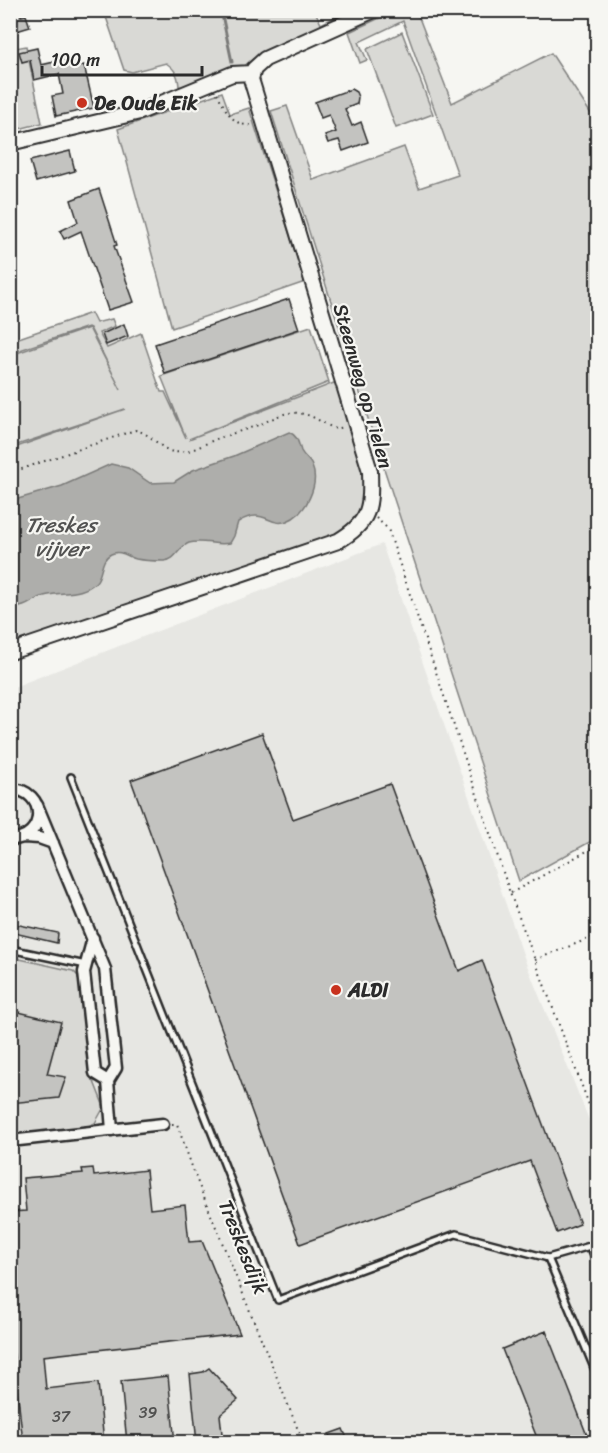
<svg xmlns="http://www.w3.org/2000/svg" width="608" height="1453" font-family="Sriracha,sans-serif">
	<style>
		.built { fill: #e7e7e3 }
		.green { fill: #d9d9d5; stroke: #828280; stroke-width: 1.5 }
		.water { fill: #aeaeab; stroke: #7a7a78; stroke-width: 1.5 }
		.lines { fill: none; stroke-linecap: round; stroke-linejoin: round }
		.stream { stroke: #7a7a78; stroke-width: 3 }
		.building { fill: #c3c3c0; stroke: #2b2b2b; stroke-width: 1.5 }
		.service-casing { stroke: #2b2b2b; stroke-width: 10 }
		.minor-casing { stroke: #2b2b2b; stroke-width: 15 }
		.tertiary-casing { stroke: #2b2b2b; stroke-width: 18 }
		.path { stroke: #2b2b2b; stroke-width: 2; stroke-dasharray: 1.5 4.5; stroke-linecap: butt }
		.service { stroke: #f6f6f2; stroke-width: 5 }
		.minor { stroke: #f6f6f2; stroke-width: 10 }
		.tertiary { stroke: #f6f6f2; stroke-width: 14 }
		.poi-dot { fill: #c8321e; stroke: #f6f6f2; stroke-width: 2 }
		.labels { text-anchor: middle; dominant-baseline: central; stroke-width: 4.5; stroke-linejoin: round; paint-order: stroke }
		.number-label { font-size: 16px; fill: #515150 }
		.poi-label { font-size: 20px; font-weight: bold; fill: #2b2b2b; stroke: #f6f6f2; text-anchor: start }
		.street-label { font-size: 20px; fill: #2b2b2b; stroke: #f6f6f2 }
		.water-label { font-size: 21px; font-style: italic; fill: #525251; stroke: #f6f6f2 }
	</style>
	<rect width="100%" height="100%" fill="#f6f6f2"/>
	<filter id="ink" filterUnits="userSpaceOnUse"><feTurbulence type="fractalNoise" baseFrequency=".0167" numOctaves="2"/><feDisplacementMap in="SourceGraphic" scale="12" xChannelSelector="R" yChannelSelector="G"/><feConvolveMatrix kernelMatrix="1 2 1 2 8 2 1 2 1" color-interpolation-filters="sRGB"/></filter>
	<g filter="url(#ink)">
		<path class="built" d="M382,544L526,963L597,1140V1442H11V688Z"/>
		<path class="green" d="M416,10L452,103L551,53L597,123V838L519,881L376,444L271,111L287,106L313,180L404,147L419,188L458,175L403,21L359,42L367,60L360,63L349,32L395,11Z
			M104,11H315L321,24L348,11H353L349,17L253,59L242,68L184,88L179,86C178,75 175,69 166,63L132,72L124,70Z
			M402,32L433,114L396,128L367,49Z
			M26,46L42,123L11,131L10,49Z
			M222,92L230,114L249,108L305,282L172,328L118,129Z
			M91,313L96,323L112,319L115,326L99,333L107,348L141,333L161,392H165L186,438L161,376L311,326L329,382L189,439L339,381L377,505L368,524L357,532L330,543L178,587L11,644V449L125,409L11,447V355L89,328L121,390L90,328L88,327L11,353L10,341Z
			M11,957L73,971L82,980L91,1074L104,1107L95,1123L82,1129L11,1136Z"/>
		<path class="water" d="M289,432C298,436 298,442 301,451C304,457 310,460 312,466C320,484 306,514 287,521C275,526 267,516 256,516C250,516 243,519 238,522L234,536L230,543C216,546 202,539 189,543C178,547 177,560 164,561C155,561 145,561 136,559C128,557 120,549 111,554C100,559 103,574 96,582C82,596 61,591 44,596C31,600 28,608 11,608V501L62,486L111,464L128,468L150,483L174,482L193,470L234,456Z"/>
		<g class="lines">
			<path class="stream" d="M221,10L232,62"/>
		</g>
		<path class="building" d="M10,10H20L21,16L26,15L30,27L10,33Z
			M37,48L41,65L76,57L78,67L84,65L94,108L56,116L52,96L63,94L59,74L34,80L30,60L22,62L19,52Z
			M351,89L356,92L358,97L357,104L345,109L352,126L361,122L368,142L343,151L339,140L328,143L325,136L336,132L329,115L321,118L315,102Z
			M70,151L75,171L36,182L30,161Z
			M99,189L117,245L114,246L134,302L108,310L81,231L64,239L60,231L78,222L71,200Z
			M289,299L299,329L165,374L155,344Z
			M124,324L128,336L106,345L102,334Z
			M262,733L293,819L390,784L459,971L482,960L580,1224L557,1233L530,1161L300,1244L131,780Z
			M10,923L58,933L57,943L10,932Z
			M10,1010L61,1022L47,1074L66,1077L59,1098L10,1103Z
			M93,1168L94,1176L146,1170L150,1209L185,1205L189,1242L202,1241L240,1334L43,1356L46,1389L98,1383L104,1443H23L10,1322V1212L26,1211L23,1178L83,1173L82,1169Z
			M546,1331L590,1443H539L502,1349Z
			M209,1368L238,1400L220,1415L223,1443H197L190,1374L203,1372Z
			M168,1376L175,1443H127L121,1381Z
			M343,1429L349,1443H332L329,1434Z"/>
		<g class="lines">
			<g class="service-casing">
				<path id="service" d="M71,777L278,1300L456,1234L548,1258L598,1377
					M10,949L86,965
					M548,1258L590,1246L598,1264"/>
			</g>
			<g class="minor-casing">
				<path id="minor" d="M10,789C48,789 47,840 10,839
					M37,805L105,969L116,1068L108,1081L112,1130
					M24,837L39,838L53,843
					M93,938L84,972L95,1073L108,1081
					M10,1141L163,1124"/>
			</g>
			<g class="tertiary-casing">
				<path id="tertiary" d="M10,143L140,112L232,74L252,73
					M10,652L338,541C371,522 371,506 370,471L251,79L254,69L265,59L374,10"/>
			</g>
			<path class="path" d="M217,93C225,108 232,127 252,125
				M10,473L135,430C154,434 160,451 175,452C190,454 205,443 219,438C233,433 249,429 263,423C274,418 285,411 298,413C312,414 323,424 336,429L344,427
				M376,518L388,529L510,893L598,1129
				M511,893L598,845
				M535,960L598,935
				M172,1124H177L196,1178L303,1442"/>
			<use href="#service" class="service"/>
			<use href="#minor" class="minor"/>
			<use href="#tertiary" class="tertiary"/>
		</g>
	</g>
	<g class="poi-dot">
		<circle cx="82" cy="103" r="6"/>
		<circle cx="336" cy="990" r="6"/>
	</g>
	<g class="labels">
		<g class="number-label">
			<text x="148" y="1412">39</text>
			<text x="61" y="1416">37</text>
		</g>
		<g class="poi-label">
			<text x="94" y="103">De Oude Eik</text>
			<text x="348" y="990">ALDI</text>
		</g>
		<g class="street-label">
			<text transform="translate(363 386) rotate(74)">Steenweg op Tielen</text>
			<text transform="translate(243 1247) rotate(68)">Treskesdijk</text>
		</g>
		<g class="water-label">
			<text x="61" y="525">Treskes<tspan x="61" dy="24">vijver</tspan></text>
		</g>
	</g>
	<rect width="608" height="1453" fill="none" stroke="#f6f6f2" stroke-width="36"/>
	<rect x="18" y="18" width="572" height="1417" fill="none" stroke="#2b2b2b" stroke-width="2" filter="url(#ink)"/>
	<path d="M42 66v9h160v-9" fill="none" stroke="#2b2b2b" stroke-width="3"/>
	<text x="51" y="66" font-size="18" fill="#2b2b2b" stroke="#f6f6f2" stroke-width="4.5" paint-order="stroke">100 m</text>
</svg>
